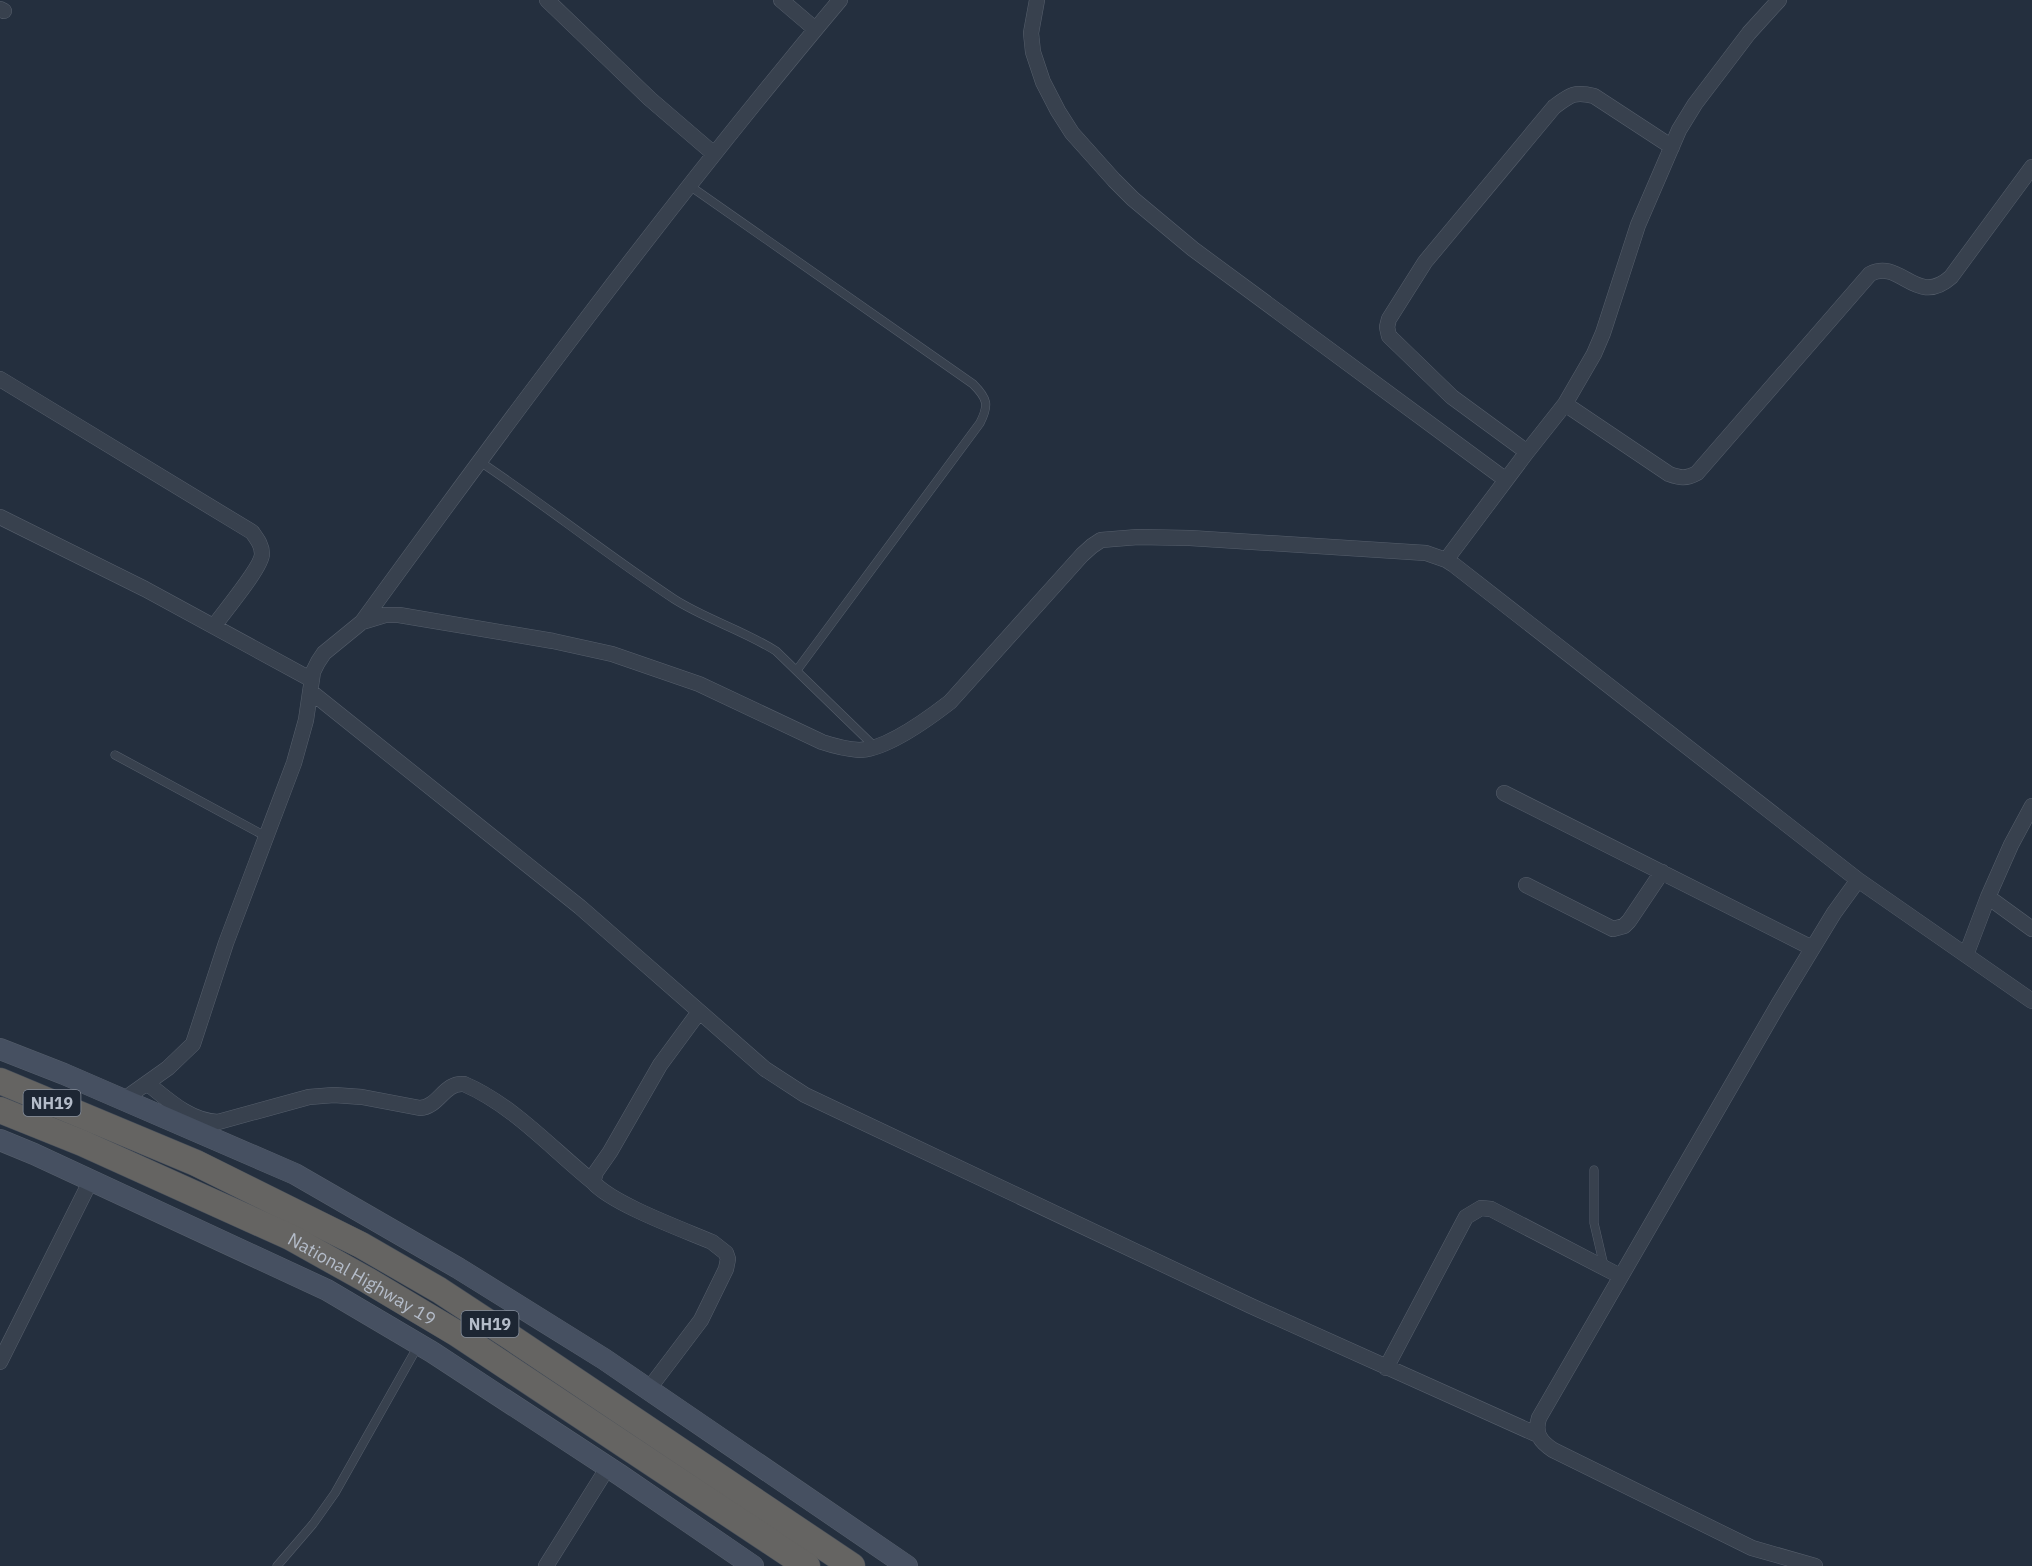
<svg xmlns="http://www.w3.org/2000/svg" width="2032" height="1566" font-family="'IBM Plex Sans',sans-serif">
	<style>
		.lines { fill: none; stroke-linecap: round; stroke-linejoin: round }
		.service-casing { stroke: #565f6c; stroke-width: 9 }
		.minor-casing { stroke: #565f6c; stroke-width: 16 }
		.secondary-casing { stroke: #565f6c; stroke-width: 22 }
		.trunk-casing { stroke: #434c59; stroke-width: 27 }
		.service { stroke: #38414e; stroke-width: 8 }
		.minor { stroke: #38414e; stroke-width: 15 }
		.secondary { stroke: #465061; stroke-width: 21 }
		.trunk { stroke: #656462; stroke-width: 26 }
		.labels { text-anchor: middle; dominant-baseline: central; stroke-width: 6; stroke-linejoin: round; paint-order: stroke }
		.shield { fill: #1d2633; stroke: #878f9c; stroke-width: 1.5 }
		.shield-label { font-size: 16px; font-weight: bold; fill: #b4bcc9 }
		.street-label { font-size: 18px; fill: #b4bcc9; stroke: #1d2633 }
	</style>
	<rect width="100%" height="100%" fill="#242f3e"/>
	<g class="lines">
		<g class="service-casing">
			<path id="service" d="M690,186L973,384C988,399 989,405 980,423L797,670
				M479,461C545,505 607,555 674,599C705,619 743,630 776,651L875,747
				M115,755L265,836
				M1594,1170V1223L1604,1266
				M277,1566L313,1524L335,1493L418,1346"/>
		</g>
		<g class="minor-casing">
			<path id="minor" d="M547,0L650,99L714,154
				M781,0L815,29
				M1037,0L1031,33L1033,52L1043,82L1058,111L1072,133L1114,180L1133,199L1193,249L1506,480
				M0,9L4,11
				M0,379L252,532C257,539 262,545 262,554C262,567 223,613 214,626
				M1565,404L1594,354L1603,333L1638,225L1679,130L1695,104L1749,33L1779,0
				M1527,452L1452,397L1389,336L1387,327L1389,319L1425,262L1554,107C1570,95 1574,91 1594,96L1672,147
				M0,517L145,589L312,680
				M1446,560L1527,452L1565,404L1669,474C1680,478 1686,479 1697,473L1870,274C1901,258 1916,308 1951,277L2032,167
				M362,622C516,410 672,200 840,0
				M310,691L580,907L765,1069L805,1095L1251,1306L1538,1435
				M1504,793L1812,948
				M2032,806L2011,845L1988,897L2032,929
				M1526,885L1613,929L1624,926L1629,921L1662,872
				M1966,955L1988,897
				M147,1083C168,1100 190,1121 218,1122L309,1097L334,1095L362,1097L420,1108C439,1107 444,1082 464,1084C513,1105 552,1149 593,1182
				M123,1100L168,1068L193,1044L226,943L294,763L306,720L313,672L318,662L324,653L362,622L385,615H399L553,641L612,654L699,684L822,742C834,746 846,749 859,750C886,750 928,719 950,702L1082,555L1092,546L1101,540L1138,537L1190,538L1426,553L1446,560L1454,565L1858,880
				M0,1362L91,1180
				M1386,1368L1466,1217L1481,1208L1491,1209L1620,1276
				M648,1390L701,1320L726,1269L728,1259L726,1253L712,1242C684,1230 612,1204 593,1182L596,1172L610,1152L660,1065L699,1012
				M546,1566L608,1467
				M1815,1566L1752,1548L1553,1450C1541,1442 1534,1434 1539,1418L1778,1005L1834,913L1858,880L2032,1001"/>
		</g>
		<g class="secondary-casing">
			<path id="secondary" d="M0,1049L64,1074L295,1174L458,1268L604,1359L907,1566
				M0,1140L34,1154L327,1290L432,1352L620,1475L753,1566"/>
		</g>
		<g class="trunk-casing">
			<g id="trunk">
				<path d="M0,1081L196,1163L361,1245L439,1290L515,1340L852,1566"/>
				<path id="s1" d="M0,1110L82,1143L290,1237L367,1280L456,1333L807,1566"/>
			</g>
		</g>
		<use href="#service" class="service"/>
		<use href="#minor" class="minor"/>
		<use href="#secondary" class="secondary"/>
		<use href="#trunk" class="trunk"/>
	</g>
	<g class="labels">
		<g class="shield">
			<rect x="23.5" y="1090" width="57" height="26" rx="4.5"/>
			<rect x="461.5" y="1311" width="57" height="26" rx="4.5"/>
		</g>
		<g class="shield-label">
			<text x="52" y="1103">NH19</text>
			<text x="490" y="1324">NH19</text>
		</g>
		<g class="street-label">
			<text stroke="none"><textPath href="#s1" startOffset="400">National Highway 19</textPath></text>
		</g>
	</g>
</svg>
